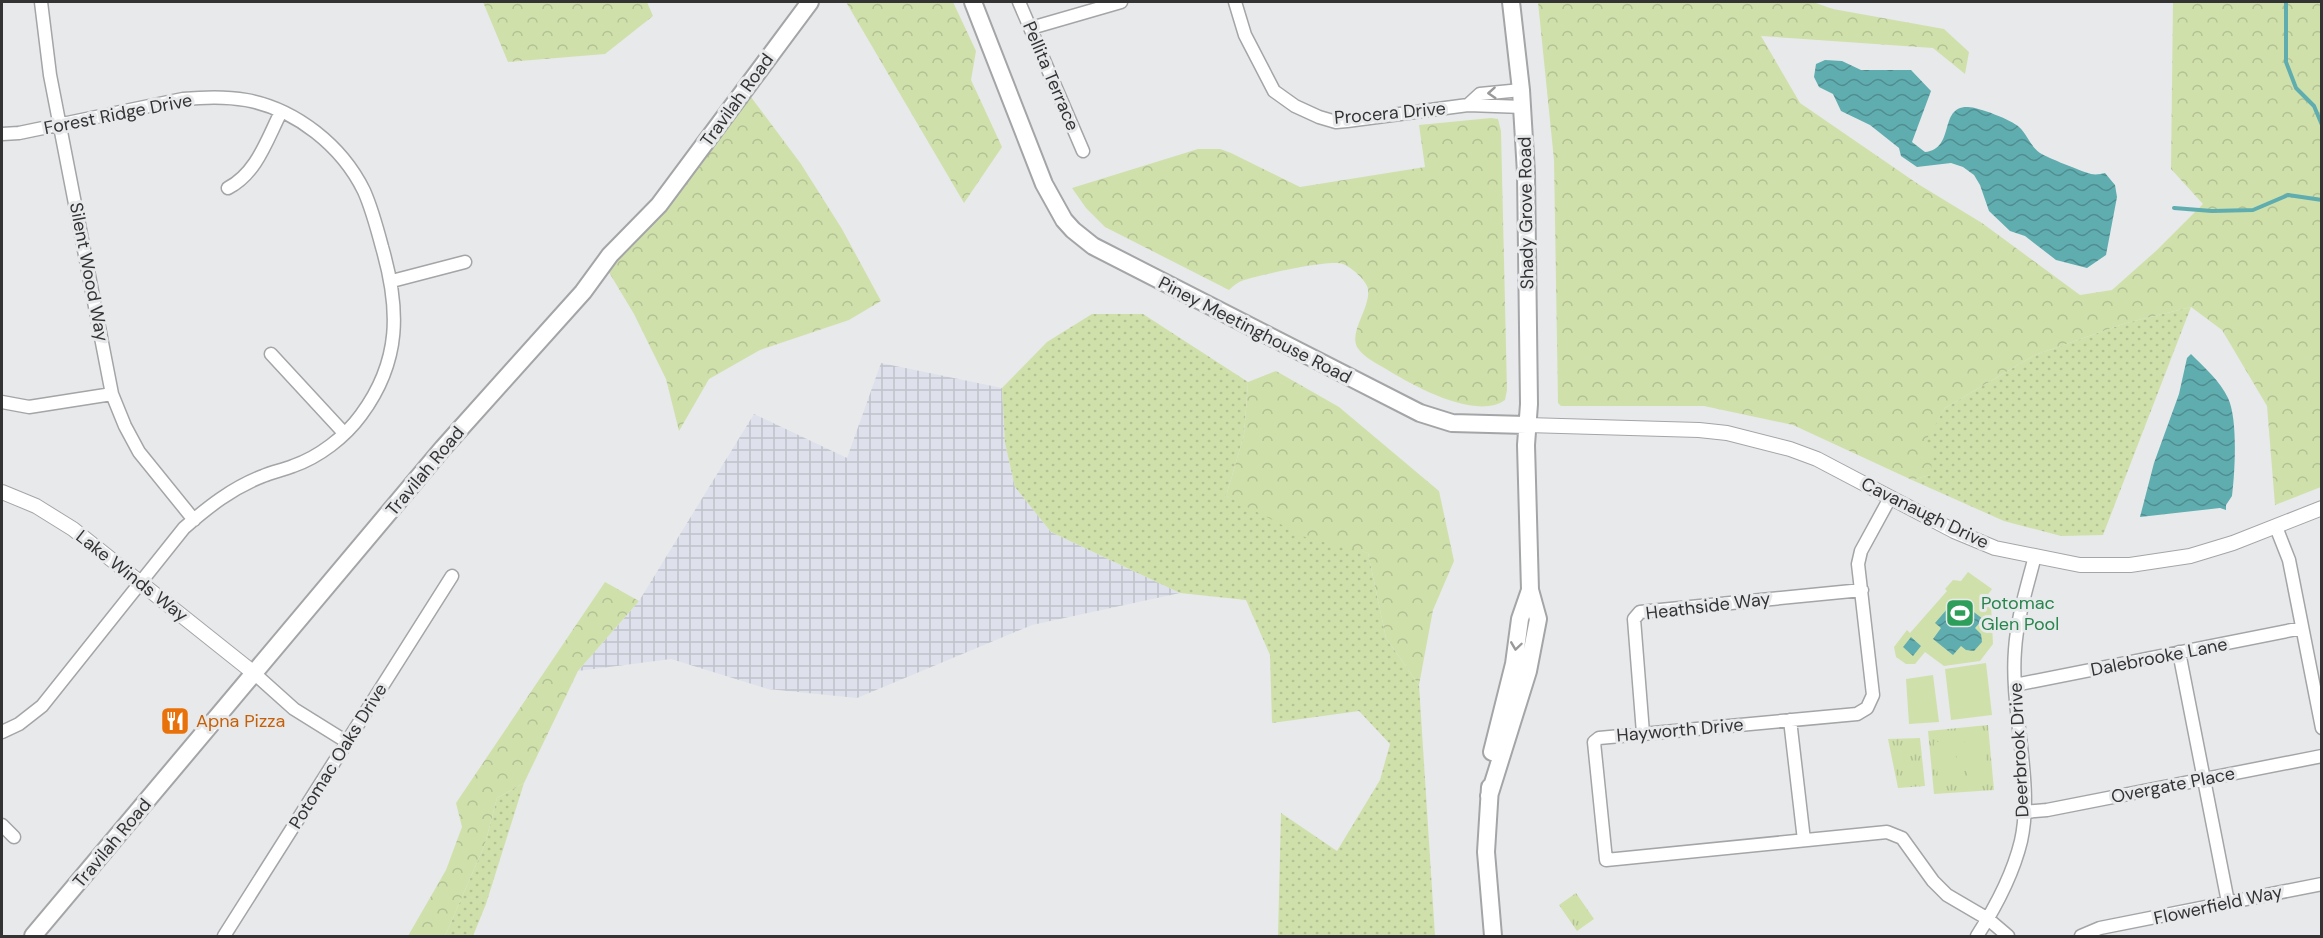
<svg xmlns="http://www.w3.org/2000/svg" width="2323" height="938" font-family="'DM Sans',sans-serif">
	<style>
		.industrial { fill: url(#industrial-grid) }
		.grass { fill: url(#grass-dots) }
		.forest { fill: url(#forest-crowns) }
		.park { fill: url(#park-tufts) }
		.pitch { fill: #d0e0ab }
		.water { fill: url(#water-waves) }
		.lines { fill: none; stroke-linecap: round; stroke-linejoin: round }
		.stream { stroke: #60adb0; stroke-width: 4 }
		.minor-casing { stroke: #a4a5a7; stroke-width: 15 }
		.tertiary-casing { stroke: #a4a5a7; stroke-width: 16 }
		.secondary-casing { stroke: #a4a5a7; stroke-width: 20 }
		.minor { stroke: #fff; stroke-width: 12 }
		.tertiary { stroke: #fff; stroke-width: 14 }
		.secondary { stroke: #fff; stroke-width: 16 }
		.oneway { stroke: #99999a }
		.labels { text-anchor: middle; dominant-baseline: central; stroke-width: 6; stroke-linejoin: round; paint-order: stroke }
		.street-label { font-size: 18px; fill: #333334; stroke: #e8e9eb }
		.leisure-label { font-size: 18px; fill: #27864d; stroke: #e8e9eb; text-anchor: start }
		.food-label { font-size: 18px; fill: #c56008; stroke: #e8e9eb; text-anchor: start }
	</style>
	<defs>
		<pattern id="industrial-grid" width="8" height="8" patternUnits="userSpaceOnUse" patternTransform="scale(1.5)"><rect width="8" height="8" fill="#dee1eb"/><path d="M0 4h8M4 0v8" fill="none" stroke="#bfc2ca"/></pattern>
		<pattern id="grass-dots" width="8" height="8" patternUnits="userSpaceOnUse" patternTransform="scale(1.5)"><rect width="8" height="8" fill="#d0e0ab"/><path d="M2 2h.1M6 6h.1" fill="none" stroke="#b3c194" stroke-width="1.8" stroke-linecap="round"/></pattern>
		<pattern id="forest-crowns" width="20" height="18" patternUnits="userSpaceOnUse" patternTransform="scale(1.5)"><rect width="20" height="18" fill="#d0e0ab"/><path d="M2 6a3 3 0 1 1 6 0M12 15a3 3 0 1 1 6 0" fill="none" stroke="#b3c194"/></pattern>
		<pattern id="park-tufts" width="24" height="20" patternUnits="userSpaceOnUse" patternTransform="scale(1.5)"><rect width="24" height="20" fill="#d0e0ab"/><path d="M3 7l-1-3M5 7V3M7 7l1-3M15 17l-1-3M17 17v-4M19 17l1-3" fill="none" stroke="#b3c194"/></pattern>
		<pattern id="water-waves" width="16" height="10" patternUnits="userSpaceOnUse" patternTransform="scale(1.5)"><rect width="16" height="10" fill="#60adb0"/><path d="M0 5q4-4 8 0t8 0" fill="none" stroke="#508d90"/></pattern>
	</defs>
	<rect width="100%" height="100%" fill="#e8e9eb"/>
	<path class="industrial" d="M881,363L1002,388L1005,443L1015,487L1051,532L1180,593L1032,625L857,698L768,689L671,659L578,671L639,601L754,414L847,458Z"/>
	<path class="grass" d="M2191,307L2103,535L2061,536L2004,521L1912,480L1930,475L1924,442L1945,408L2035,355L2126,323Z
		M1092,314H1143L1248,382L1244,435L1226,496L1343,545L1368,553L1386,638L1419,685L1435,936H1278L1281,813L1337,851L1380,780L1390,744L1359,711L1272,723L1270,655L1246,600L1180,593L1051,532L1015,487L1005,443L1002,388L1047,342Z
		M524,783L486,904L473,936H445L485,844L497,798Z"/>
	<path class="forest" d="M483,2H647L653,16L605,54L508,62Z
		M846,2H953L976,51L971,80L1002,147L964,203Z
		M1538,2H1813L1833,9L1944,29L1969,52L1965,74L1933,48L1761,36L1800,103L1918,184L1982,223L2080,295L2112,290L2157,250L2203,204L2171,169L2173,2H2321V487L2275,505L2267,406L2222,330L2191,307L2126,323L2035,355L1945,408L1925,442L1933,456L1930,475L1912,480L1793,425L1704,406H1561L1558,403L1554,160Z
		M745,89L801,164L842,229L881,301L849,320L760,350L709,379L679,431L666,379L634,314L604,264Z
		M1491,118L1498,119L1501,131L1507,390L1505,400C1476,421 1412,385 1386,369C1376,363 1363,357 1357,347C1349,331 1371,307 1368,289C1367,281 1351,267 1343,264C1330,259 1260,275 1244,280C1238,282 1233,286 1229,290L1105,227L1086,208L1072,188L1198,149H1220L1231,153L1300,187L1425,167L1419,125Z
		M1276,371L1339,407L1439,491L1454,561L1433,610L1419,685L1386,638L1368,553L1307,538L1226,496L1244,435L1248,382Z
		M605,582L639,601L578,671L524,783L497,798L485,844L445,936H408L446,870L462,827L456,803Z"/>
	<path class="park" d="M1988,725L1994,790L1934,794L1928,731Z
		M1920,738L1925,786L1898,788L1888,739Z
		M1576,893L1594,919L1577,931L1559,905Z"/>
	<path class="pitch" d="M1968,572L1992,589L1984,600L1991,605L1993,644L1980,661L1944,666L1925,652L1915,664H1906L1896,657L1894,647L1907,630L1910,633L1947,591L1945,589L1953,580L1961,581Z
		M1986,663L1992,715L1951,720L1945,669Z
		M1933,675L1939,722L1909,724L1906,679Z
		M1984,737L1988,780L1968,782L1964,739Z
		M1954,740L1959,783L1939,785L1934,742Z"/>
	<path class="water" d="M1825,60L1842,61L1861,70H1911L1931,91L1912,142L1925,152C1956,149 1938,106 1968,107C1978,107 2012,120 2019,127C2027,134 2031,147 2040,153C2048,158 2081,171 2091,174C2096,175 2101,174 2105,173L2115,185L2117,197L2106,255L2087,268L2056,260L2025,236L2010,231L1989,211L1980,185L1974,175L1963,167L1951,163L1917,167L1901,156L1899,148L1870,125L1841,111L1833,94L1819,87L1814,77L1816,64Z
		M2191,354C2204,367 2220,381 2228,398C2238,419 2235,472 2232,496L2226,505V510L2220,508L2140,517L2154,463L2179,394L2187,358Z
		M1962,603L1983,619L1975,628L1981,634L1982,642L1974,651L1966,650L1961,646L1953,655L1933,639L1941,628L1935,623L1948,608L1954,613Z
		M1911,637L1921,646L1913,656L1903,647Z"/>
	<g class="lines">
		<path class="stream" d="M2286,2V62L2296,88L2314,106L2322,125
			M2174,208L2212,211L2253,210L2288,195L2322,200
			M2322,276V282"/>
		<g class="minor-casing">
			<path id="minor" d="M41,2L50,75L112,394L125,426L139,452L194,520
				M1019,2L1083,151
				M1235,2L1245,35L1274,91L1295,106L1319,117L1336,122L1347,121L1468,105L1523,107
				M1031,28L1121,2
				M1468,105L1480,94L1521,90
				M2,134L19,133L183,99C204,97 225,96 246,100C296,109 342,146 364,191C372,209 377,228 382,247C400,309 401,361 361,415C345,437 319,457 293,466C283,470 272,472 263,476C232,488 208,507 184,528L42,706L19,724L2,732
				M228,188C257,173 267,139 281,112
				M392,281L465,262
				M271,354L344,433
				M2,402L29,407L112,394
				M1890,498L1861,551L1858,564L1873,695L1867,708L1857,714L1599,738L1594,742L1606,860L1887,832L1902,838L1933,881L1947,895L1988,919L2008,936
				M2276,527L2289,560L2322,728
				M2179,652L2228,902
				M255,674L294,709L347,742
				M2015,685L2302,628
				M1790,720L1804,840
				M1643,733L1634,619L1640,612L1862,590
				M2024,812L2047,810L2322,756
				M2,825L14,837
				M224,936L452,576
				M1977,936C1995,908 2013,874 2021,841C2034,783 2010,710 2015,650C2017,618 2027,587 2035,556
				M2081,936L2100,928L2322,884"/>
		</g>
		<g class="tertiary-casing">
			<path id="tertiary" d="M1527,425L1699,430L1727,433L1790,449L1817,459L1954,531L1995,548L2080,565H2130L2190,556L2233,543L2322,508
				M2,492L36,506L73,529L255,674"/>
		</g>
		<g class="secondary-casing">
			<path id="secondary" d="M973,2L1044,184L1064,220L1073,230L1093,246L1420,413L1452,423L1527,425
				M1492,752L1514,664L1520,619L1530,590
				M1490,787L1486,852L1493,936
				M1489,796L1528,671L1538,619L1530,590L1526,445L1529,404L1526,173L1521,90L1511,2
				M33,936L443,448L583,292L610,255L659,205L810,2"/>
		</g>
		<use href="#minor" class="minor"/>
		<use href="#tertiary" class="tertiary"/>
		<use href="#secondary" class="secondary"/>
	</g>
	<defs><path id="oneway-chevron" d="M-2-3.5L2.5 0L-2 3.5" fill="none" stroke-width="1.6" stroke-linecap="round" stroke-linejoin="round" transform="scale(1.5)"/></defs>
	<g class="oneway">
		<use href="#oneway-chevron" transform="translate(1492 93) rotate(176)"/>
		<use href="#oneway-chevron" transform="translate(1516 646) rotate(98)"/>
	</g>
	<defs>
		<g id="stadium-square" transform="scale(1.5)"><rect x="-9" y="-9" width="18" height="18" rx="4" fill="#2e9e5b" stroke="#e8e9eb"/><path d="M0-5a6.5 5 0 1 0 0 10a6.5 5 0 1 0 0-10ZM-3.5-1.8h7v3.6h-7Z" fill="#fff"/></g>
		<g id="restaurant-square" transform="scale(1.5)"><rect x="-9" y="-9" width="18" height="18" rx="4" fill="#e8710a" stroke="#e8e9eb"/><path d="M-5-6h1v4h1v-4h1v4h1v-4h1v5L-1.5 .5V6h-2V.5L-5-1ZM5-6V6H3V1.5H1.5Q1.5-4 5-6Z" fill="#fff"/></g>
	</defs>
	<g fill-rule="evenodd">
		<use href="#stadium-square" x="1960" y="613"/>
		<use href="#restaurant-square" x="175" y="721"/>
	</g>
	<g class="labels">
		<g class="street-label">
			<text transform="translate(1051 76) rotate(67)">Pellita Terrace</text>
			<text transform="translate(737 100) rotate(-54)">Travilah Road</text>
			<text transform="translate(1390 113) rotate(-5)">Procera Drive</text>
			<text transform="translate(118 114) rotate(-11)">Forest Ridge Drive</text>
			<text transform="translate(1526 213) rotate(-91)">Shady Grove Road</text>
			<text transform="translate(89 272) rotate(79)">Silent Wood Way</text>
			<text transform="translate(1255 330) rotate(27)">Piney Meetinghouse Road</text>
			<text transform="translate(425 471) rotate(-50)">Travilah Road</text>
			<text transform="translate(1925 513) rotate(26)">Cavanaugh Drive</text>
			<text transform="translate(132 576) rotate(38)">Lake Winds Way</text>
			<text transform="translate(1708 606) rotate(-7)">Heathside Way</text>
			<text transform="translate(2159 657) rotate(-11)">Dalebrooke Lane</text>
			<text transform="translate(1680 730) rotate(-5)">Hayworth Drive</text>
			<text transform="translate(2019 750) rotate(-93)">Deerbrook Drive</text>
			<text transform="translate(338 756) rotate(-58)">Potomac Oaks Drive</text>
			<text transform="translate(2173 785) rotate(-11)">Overgate Place</text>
			<text transform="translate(112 843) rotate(-50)">Travilah Road</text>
			<text transform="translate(2218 905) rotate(-12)">Flowerfield Way</text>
		</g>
		<g class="leisure-label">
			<text x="1981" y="603">Potomac<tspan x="1981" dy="21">Glen Pool</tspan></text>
		</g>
		<g class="food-label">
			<text x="196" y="721">Apna Pizza</text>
		</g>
	</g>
	<rect width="2323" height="938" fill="none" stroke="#333334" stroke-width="6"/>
</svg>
